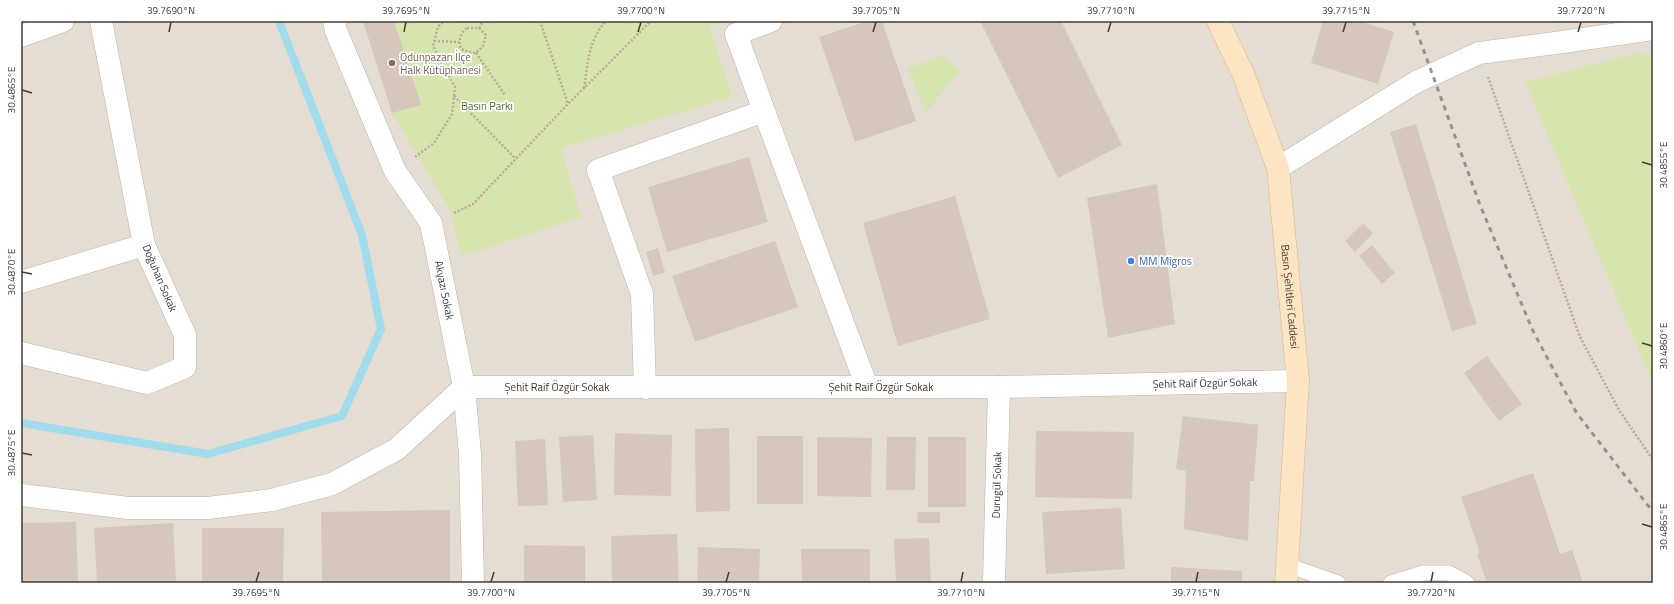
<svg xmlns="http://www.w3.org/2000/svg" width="1674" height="604" font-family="'Titillium Web',sans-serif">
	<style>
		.residential { fill: #e5dcd2 }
		.green { fill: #d6e5ad }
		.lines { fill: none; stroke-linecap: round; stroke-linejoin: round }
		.stream { stroke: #a1dced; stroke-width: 8 }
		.building { fill: #d5c7bc }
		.service-casing { stroke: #bfb4aa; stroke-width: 16 }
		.minor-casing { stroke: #bfb4aa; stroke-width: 23 }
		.tertiary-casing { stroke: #bfb4aa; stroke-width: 23 }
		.secondary-casing { stroke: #d3b897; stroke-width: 23 }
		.path { stroke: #beaa98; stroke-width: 2.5; stroke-dasharray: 2 2; stroke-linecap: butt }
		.service { stroke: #fff; stroke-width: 15 }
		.minor { stroke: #fff; stroke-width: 22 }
		.tertiary { stroke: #fff; stroke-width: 22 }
		.secondary { stroke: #fde4c2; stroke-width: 22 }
		.rail { stroke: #939393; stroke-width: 3; stroke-dasharray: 5 5; stroke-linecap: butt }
		.ticks { fill: none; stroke: #433a34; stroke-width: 1.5 }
		.education-dot { fill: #8d6e63; stroke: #fff; stroke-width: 1.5 }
		.shop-dot { fill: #3f7fe0; stroke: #fff; stroke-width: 1.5 }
		.labels { text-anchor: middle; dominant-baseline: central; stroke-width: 3.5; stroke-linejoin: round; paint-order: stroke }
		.education-label { font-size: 11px; fill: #785e54; stroke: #fff; text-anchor: start }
		.park-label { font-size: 11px; fill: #52722a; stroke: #fff }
		.shop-label { font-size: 11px; fill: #366cbe; stroke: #fff; text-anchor: start }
		.street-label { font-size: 11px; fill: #433a34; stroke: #fff }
		.neatline { fill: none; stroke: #433a34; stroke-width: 1.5 }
		.ticks-label { font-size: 10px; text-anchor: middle; fill: #433a34 }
	</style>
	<rect width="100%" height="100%" fill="#f1ebe4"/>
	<path class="residential" d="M21,21H1653V583H21Z"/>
	<path class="green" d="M363,21H725L709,26L732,97L561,148L581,217L462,256L449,208L392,113Z
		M1638,53L1653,57V383L1525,82Z
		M942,56L960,69L926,113L908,69Z"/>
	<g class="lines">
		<path class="stream" d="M21,423L208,454L342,416L381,329L362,235L279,21"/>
	</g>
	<path class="building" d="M363,21H394L421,105L392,113Z
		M867,21H882L916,121L855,142L819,37Z
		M980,21H1061L1122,145L1058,178Z
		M1323,21H1359L1394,32L1378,84L1311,63Z
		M1416,124L1477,324L1452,331L1390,132Z
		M749,157L768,222L667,252L648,187Z
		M1157,184L1175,324L1108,338L1087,198Z
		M955,196L990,319L898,346L863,223Z
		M1363,223L1373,233L1355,252L1345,241Z
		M775,241L798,307L695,342L672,276Z
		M1372,245L1395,273L1382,284L1359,256Z
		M658,248L665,272L653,276L646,252Z
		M1487,356L1522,404L1499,421L1464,373Z
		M1183,416L1258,425L1254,481H1250L1248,541L1184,529L1186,471L1176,469Z
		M729,428L730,511L696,512L695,429Z
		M1036,431L1134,432L1132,499L1035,497Z
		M615,433L672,435L671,496L614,495Z
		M593,435L597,500L563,502L559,437Z
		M757,436H803V504H757Z
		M817,437L872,438L871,497L817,496Z
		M887,437H916L915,490H886Z
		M928,437H966V507H928Z
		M545,439L548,505L518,506L515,441Z
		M1533,473L1560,554L1572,550L1583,583H1487L1477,554L1480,553L1461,497Z
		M1121,508L1125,569L1046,574L1042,512Z
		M450,510V583H322L321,512Z
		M918,512H940V523H917Z
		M76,522L78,583H21V523Z
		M173,523L176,583H97L94,528Z
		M202,528H284L283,583H202Z
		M677,534L679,583H612L611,536Z
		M929,538L931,583H896L894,539Z
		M524,545L585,546V583H524Z
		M698,547L760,549L759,583H697Z
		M801,549H870V583H802Z
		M1171,567L1242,571V583H1171Z"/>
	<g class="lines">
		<g class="service-casing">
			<path id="service" d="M1287,565L1338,583
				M1391,583L1423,573H1449L1467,583"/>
		</g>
		<g class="minor-casing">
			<g id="minor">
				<path d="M764,111L736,34L771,21"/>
				<path d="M1278,168L1416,82L1479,53L1563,42L1653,29"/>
				<path d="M21,353L147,383L185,367V335L144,245"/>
				<path id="s1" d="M464,387H999L1298,381"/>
				<path d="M464,387L470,454L473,583"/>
				<path d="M645,388L642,294L598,170L764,111L867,387"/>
				<path d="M21,495L128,508H208L272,500L332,484L397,449L464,387"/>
				<path id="s2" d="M994,583L999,387"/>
			</g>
		</g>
		<g class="tertiary-casing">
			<g id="tertiary">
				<path id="s3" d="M334,21L336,31L395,171L431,223L464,387"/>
				<path d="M21,36L63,21"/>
				<path d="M21,282L144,245L101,21"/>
			</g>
		</g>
		<g class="secondary-casing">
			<g id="secondary">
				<path id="s4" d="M1218,21L1244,76L1278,168L1298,381L1286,583"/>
			</g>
		</g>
		<path class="path" d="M540,21L568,104
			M467,28H479L486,35L483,46L476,53L469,52L461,49C458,40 460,34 467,28Z
			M479,28L483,21
			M434,41L459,42
			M476,53L505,95
			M1488,77L1580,337L1619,410L1653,460
			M584,88C588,63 588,41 606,21
			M454,96L516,159
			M415,157L434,143L452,114L455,87L433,46L438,27L444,21
			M454,213L473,204L568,104L651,21"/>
		<use href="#service" class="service"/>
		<use href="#minor" class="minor"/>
		<use href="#tertiary" class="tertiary"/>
		<use href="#secondary" class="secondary"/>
		<path class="rail" d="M1413,21L1480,205L1533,331L1576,412L1653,512"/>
	</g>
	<path class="ticks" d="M169,32L171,22M404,32L406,22M638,32L641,22M873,32L876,22M1108,32L1111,22M1343,32L1346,22M1578,32L1581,22M22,90L32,93M1642,162L1652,165M22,272L32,274M1642,343L1652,346M22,453L32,455M1642,524L1652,527M256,582L259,572M491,582L494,572M726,582L729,572M961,582L963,572M1196,582L1198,572M1431,582L1433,572"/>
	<circle class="education-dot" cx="392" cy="63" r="4"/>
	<circle class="shop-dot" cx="1131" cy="261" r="4"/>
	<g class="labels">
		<g class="education-label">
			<text x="400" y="57">Odunpazarı İlçe<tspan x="400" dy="13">Halk Kütüphanesi</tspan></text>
		</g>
		<g class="park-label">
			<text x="487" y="106">Basın Parkı</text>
		</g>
		<g class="shop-label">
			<text x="1139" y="261">MM Migros</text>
		</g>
		<g class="street-label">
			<text transform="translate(160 278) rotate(67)">Doğuhan Sokak</text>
			<text stroke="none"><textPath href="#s3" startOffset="294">Akyazı Sokak</textPath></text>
			<text stroke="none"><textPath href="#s4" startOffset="288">Basın Şehitleri Caddesi</textPath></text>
			<text stroke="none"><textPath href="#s1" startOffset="741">Şehit Raif Özgür Sokak</textPath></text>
			<text stroke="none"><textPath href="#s1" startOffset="93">Şehit Raif Özgür Sokak</textPath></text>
			<text stroke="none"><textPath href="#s1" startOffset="417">Şehit Raif Özgür Sokak</textPath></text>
			<text stroke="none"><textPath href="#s2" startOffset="98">Durugül Sokak</textPath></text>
		</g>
	</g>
	<rect width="1674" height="604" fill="none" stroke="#ffffff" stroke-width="44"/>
	<rect x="22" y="22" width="1630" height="560" class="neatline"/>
	<g class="ticks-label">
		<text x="171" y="14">39.7690°N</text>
		<text x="406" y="14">39.7695°N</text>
		<text x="641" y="14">39.7700°N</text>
		<text x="876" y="14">39.7705°N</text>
		<text x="1111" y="14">39.7710°N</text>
		<text x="1346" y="14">39.7715°N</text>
		<text x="1581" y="14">39.7720°N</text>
		<text transform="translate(11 90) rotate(-90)" y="4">30.4865°E</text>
		<text transform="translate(1663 165) rotate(-90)" y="4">30.4855°E</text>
		<text transform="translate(11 272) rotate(-90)" y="4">30.4870°E</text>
		<text transform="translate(1663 346) rotate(-90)" y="4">30.4860°E</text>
		<text transform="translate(11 453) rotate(-90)" y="4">30.4875°E</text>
		<text transform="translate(1663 527) rotate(-90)" y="4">30.4865°E</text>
		<text x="256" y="596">39.7695°N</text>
		<text x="491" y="596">39.7700°N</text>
		<text x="726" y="596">39.7705°N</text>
		<text x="961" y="596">39.7710°N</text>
		<text x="1196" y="596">39.7715°N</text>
		<text x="1431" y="596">39.7720°N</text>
	</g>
</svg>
